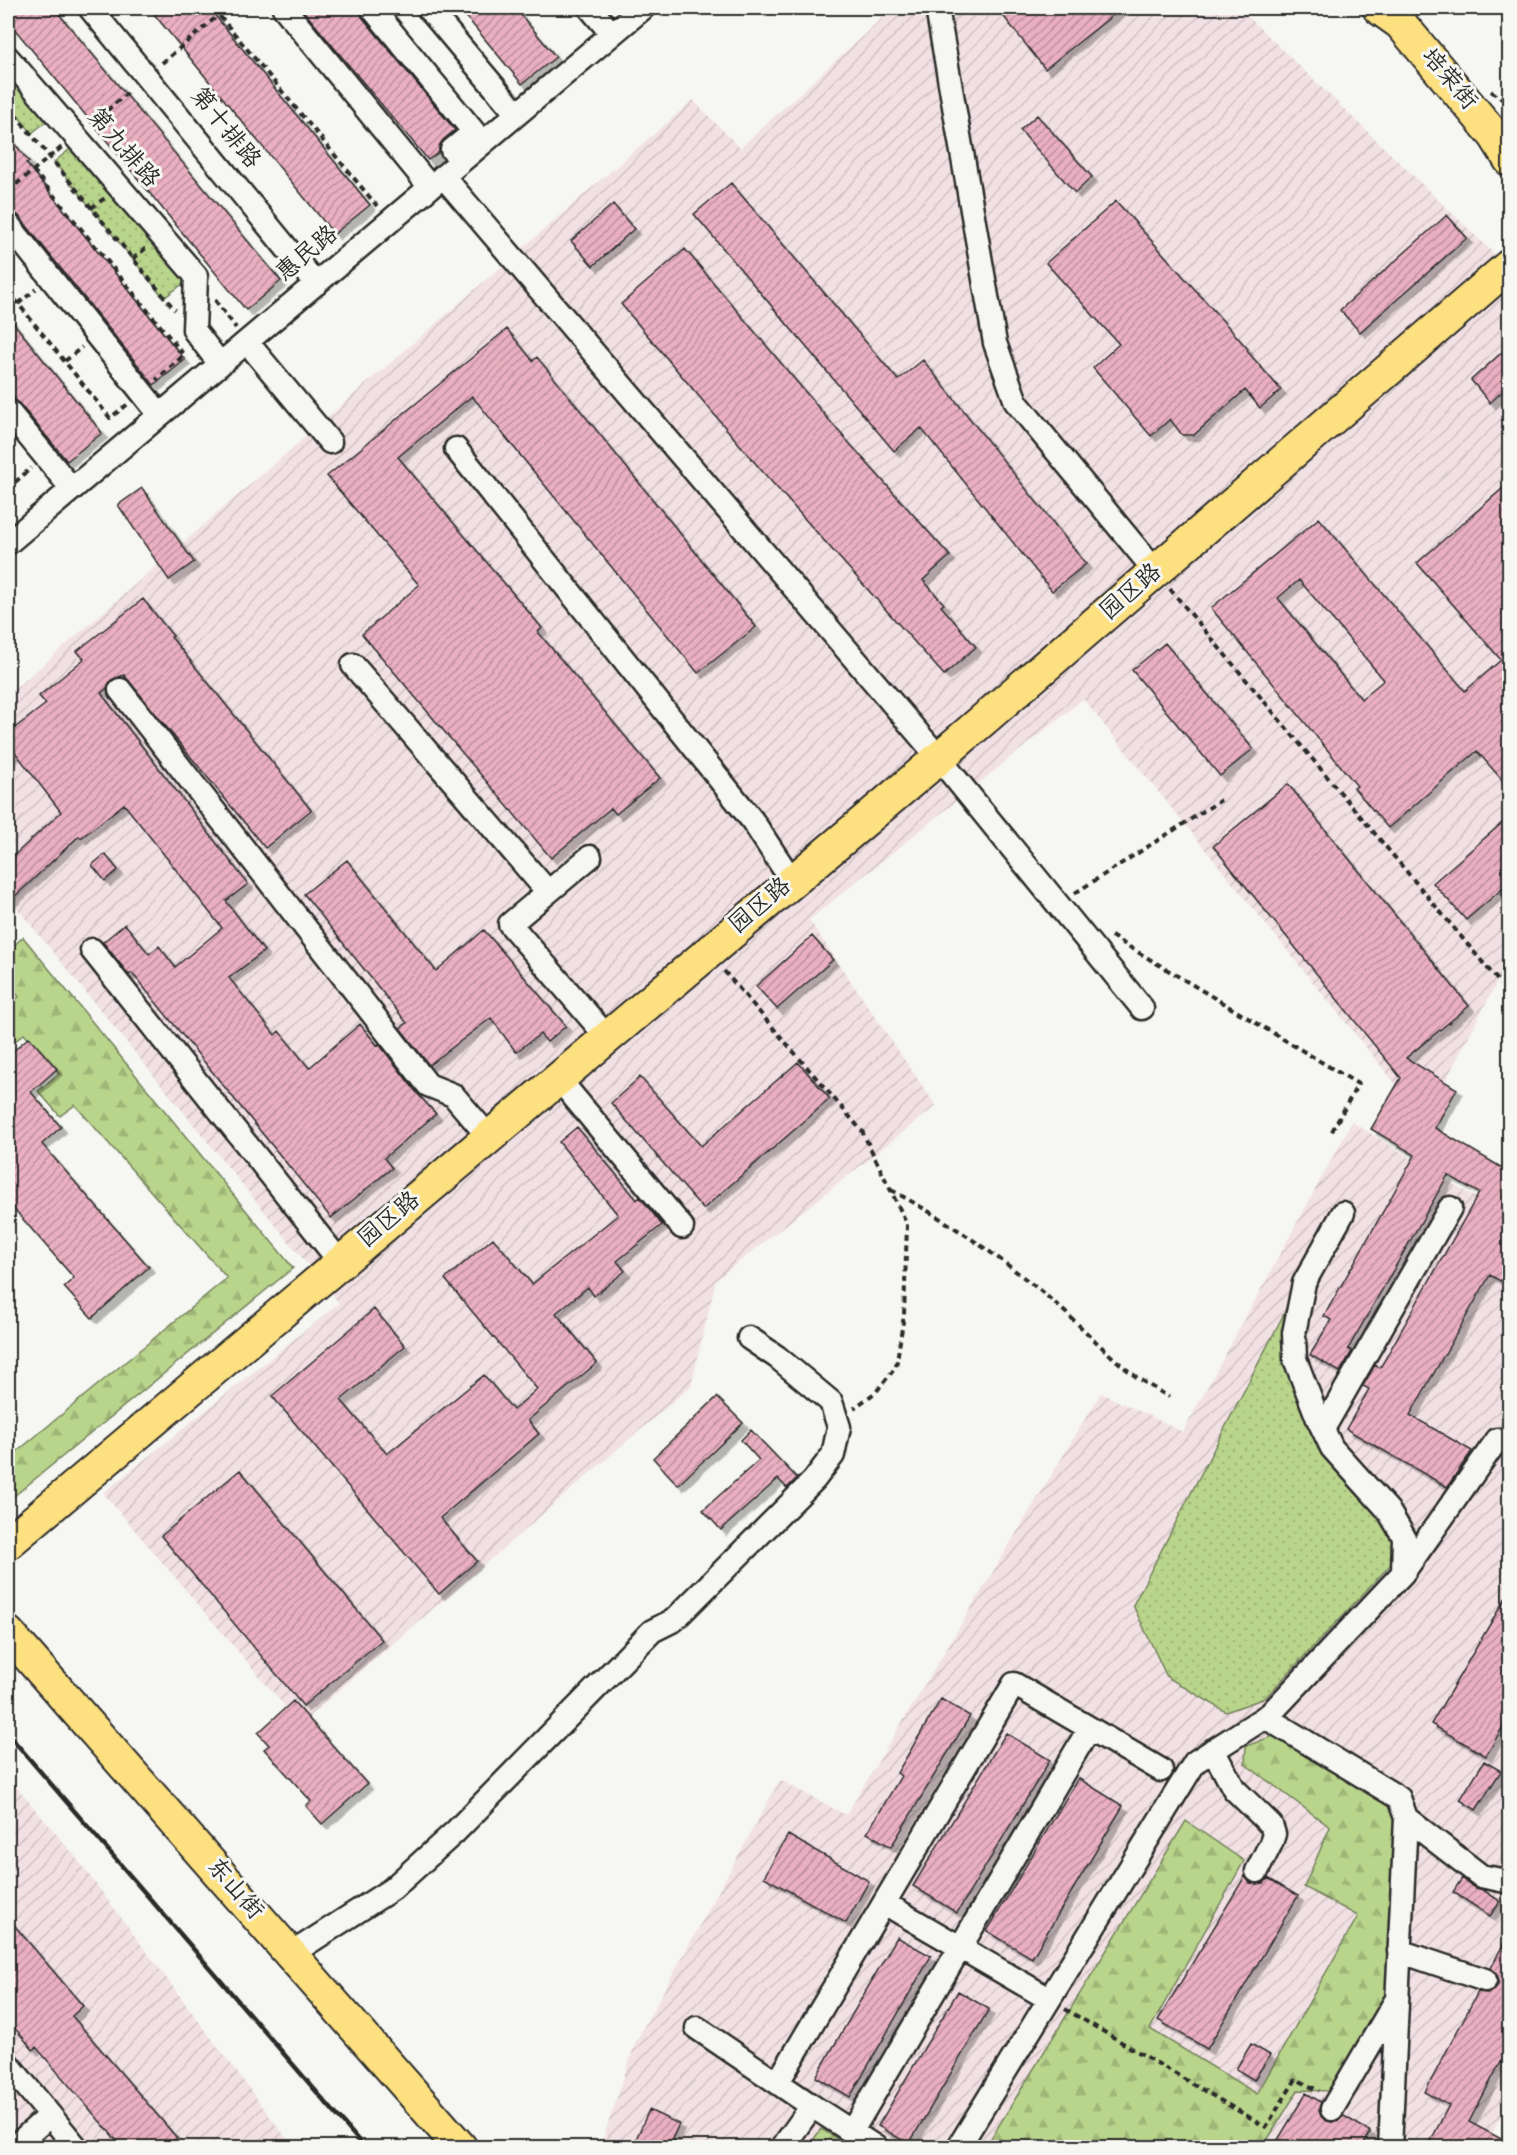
<svg xmlns="http://www.w3.org/2000/svg" width="1517" height="2155" font-family="Dekko,'LXGW WenKai TC',sans-serif">
	<style>
		.industrial { fill: url(#industrial-furrows) }
		.grass { fill: url(#grass-dots); stroke: #72805b; stroke-width: 1.5 }
		.forest { fill: url(#forest-firs); stroke: #72805b; stroke-width: 1.5 }
		.building { fill: url(#building-hatch); stroke: #2b2b2b; stroke-width: 1.5; fill-rule: evenodd; filter: url(#shadow) }
		.lines { fill: none; stroke-linecap: round; stroke-linejoin: round }
		.minor-casing { stroke: #2b2b2b; stroke-width: 27 }
		.highway-casing { stroke: #2b2b2b; stroke-width: 36 }
		.path { stroke: #2b2b2b; stroke-width: 4; stroke-dasharray: 6 4.5; stroke-linecap: butt }
		.minor { stroke: #f6f6f2; stroke-width: 22 }
		.highway { stroke: #fde080; stroke-width: 32 }
		.rail { stroke: #2b2b2b; stroke-width: 4.5 }
		.labels { text-anchor: middle; dominant-baseline: central; stroke-width: 6; stroke-linejoin: round; paint-order: stroke }
		.street-label { font-size: 24px; fill: #2b2b2b; stroke: #f6f6f2 }
	</style>
	<defs>
		<pattern id="industrial-furrows" width="10" height="10" patternUnits="userSpaceOnUse" patternTransform="scale(1.5)"><rect width="10" height="10" fill="#f2e1e4"/><path d="M-1 1l2-2M0 10L10 0M9 11l2-2" fill="none" stroke="#d0c1c4"/></pattern>
		<pattern id="grass-dots" width="8" height="8" patternUnits="userSpaceOnUse" patternTransform="scale(1.5)"><rect width="8" height="8" fill="#b9d48b"/><path d="M2 2h.1M6 6h.1" fill="none" stroke="#9fb678" stroke-width="1.8" stroke-linecap="round"/></pattern>
		<pattern id="forest-firs" width="22" height="20" patternUnits="userSpaceOnUse" patternTransform="scale(1.5)"><rect width="22" height="20" fill="#b9d48b"/><path d="M5 1l3.5 6h-7zM16 11l3.5 6h-7z" fill="#9fb678"/></pattern>
		<pattern id="building-hatch" width="6" height="6" patternUnits="userSpaceOnUse" patternTransform="scale(1.5)"><rect width="6" height="6" fill="#eab0c2"/><path d="M-1 1l2-2M0 6l6-6M5 7l2-2" fill="none" stroke="#be8f9e"/></pattern>
		<filter id="shadow"><feDropShadow dx="5.5" dy="5.5" stdDeviation="0" flood-color="#0004"/></filter>
	</defs>
	<rect width="100%" height="100%" fill="#f6f6f2"/>
	<filter id="ink" filterUnits="userSpaceOnUse"><feTurbulence type="fractalNoise" baseFrequency=".0167" numOctaves="2"/><feDisplacementMap in="SourceGraphic" scale="12" xChannelSelector="R" yChannelSelector="G"/><feConvolveMatrix kernelMatrix="1 2 1 2 8 2 1 2 1" color-interpolation-filters="sRGB"/></filter>
	<g filter="url(#ink)">
		<path class="industrial" d="M893,8H1239L1509,268V962L1496,984L1425,1120L1083,699L809,920L936,1106L716,1280L691,1386L300,1724L103,1493L339,1303L8,897V695L693,100L740,148Z
			M1352,1122L1509,1218L1510,2095L1486,2147L600,2148L636,2041L780,1780L846,1815L1101,1393L1183,1432Z
			M8,1777L74,1855L293,2147H8Z"/>
		<path class="grass" d="M8,70L48,120L32,133L8,104Z
			M75,145L185,282L164,298L54,162Z
			M1289,1304V1365L1391,1529L1395,1560L1265,1698L1226,1712L1167,1677L1133,1605Z"/>
		<path class="forest" d="M23,937L293,1268L8,1501V1459L227,1278L75,1105L60,1116L38,1091L59,1073L24,1034L8,1047V1006L19,997L8,983V951Z
			M1276,1735L1389,1804L1397,1829L1389,1994L1333,2091L1298,2090L1263,2147L985,2148L1186,1821L1244,1861L1150,2029L1257,2094L1358,1916L1304,1887L1330,1827L1245,1764L1246,1746Z
			M821,2129L853,2147H808Z"/>
		<path class="building" d="M8,8H54L281,281L246,310L8,21Z
			M149,8H209L370,205L334,234Z
			M301,8H359L362,17L455,130L443,140L439,146V152L428,160Z
			M459,8H515L556,57L522,84Z
			M997,8H1122L1045,69Z
			M1037,115L1092,177L1075,193L1020,130Z
			M8,135L29,162L26,163L185,360L154,385L19,216L8,208Z
			M731,183L898,380L923,360L1086,564L1052,591L921,428L894,451L694,214Z
			M1116,201L1248,349L1247,351L1281,390L1260,408L1245,390L1194,435H1182L1170,419L1151,436L1093,368L1119,344L1046,263Z
			M613,204L634,229L593,266L571,241Z
			M1447,215L1467,238L1360,332L1340,310Z
			M685,249L834,426L950,556L923,580L944,604L941,606L976,647L944,675L762,471L621,304Z
			M8,316L102,433L67,461L18,402L8,393Z
			M507,329L533,361L537,357L756,627L698,673L472,396L398,457L542,628L538,632L660,778L616,814L611,808L551,858L362,634L419,585L327,476Z
			M1509,346V385L1490,403L1471,380Z
			M1509,483V788L1477,751L1388,828L1354,788L1357,786L1211,608L1319,518L1465,691L1501,660L1417,563ZM1299,580L1384,680L1361,699L1278,598Z
			M142,488L194,562L169,580L118,505Z
			M143,599L173,636L171,637L311,810L265,848L124,675L111,680L107,688L101,693L248,884L226,901L264,951L229,978L275,1035L279,1031L309,1068L360,1024L377,1045L379,1044L417,1093L436,1114L384,1158L392,1168L331,1218L132,973L129,975L103,942L125,924L149,954L159,946L175,967L222,928L124,804L81,838L79,836L8,903V861L61,812L15,752L8,758V733L46,704L39,696L84,659L77,651Z
			M1165,643L1253,749L1220,776L1132,670Z
			M1288,784L1469,1006L1406,1058L1457,1089L1435,1128L1509,1172V1286L1490,1275L1410,1415L1472,1451L1447,1487L1346,1429L1369,1389L1363,1386L1375,1365L1380,1368L1479,1193L1448,1175L1348,1349L1352,1351L1340,1372L1310,1355L1331,1320L1324,1316L1415,1155L1371,1129L1401,1078L1213,846Z
			M1509,817V883L1466,920L1433,883Z
			M105,854L118,870L105,881L92,865Z
			M347,860L436,971L484,930L566,1026L547,1042L540,1034L516,1052L491,1018L429,1065L400,1028L407,1023L304,894Z
			M812,936L833,960L777,1009L756,986Z
			M29,1037L57,1069L31,1092L61,1127L42,1144L149,1267L92,1318L64,1287L74,1278L8,1202V1056Z
			M798,1062L830,1099L703,1209L611,1103L640,1077L701,1146Z
			M577,1127L637,1200L640,1197L662,1225L617,1261L625,1271L594,1296L588,1287L556,1313L597,1363L528,1420L539,1434L440,1518L477,1561L439,1594L272,1396L374,1309L405,1346L341,1400L387,1454L484,1375L513,1410L537,1389L445,1279L493,1238L532,1284L618,1215L559,1142Z
			M717,1397L743,1423L678,1485L653,1458Z
			M751,1430L797,1478L787,1488L778,1479L721,1530L703,1510L759,1460L741,1440Z
			M240,1470L382,1640L303,1706L161,1536Z
			M1509,1592V1716L1486,1756L1431,1724Z
			M941,1699L970,1716L891,1847L867,1833L901,1776L897,1773Z
			M293,1701L367,1784L322,1824L306,1806L311,1801L264,1749L269,1745L258,1733Z
			M1006,1733L1050,1760L957,1913L913,1886Z
			M1484,1761L1501,1771L1476,1810L1460,1800Z
			M1078,1778L1123,1806L1032,1958L987,1931Z
			M788,1835L869,1881L846,1923L764,1877Z
			M1245,1876L1250,1883L1257,1884L1264,1883L1268,1878L1298,1896L1207,2049L1158,2020Z
			M1462,1878L1473,1887L1483,1890L1500,1901L1490,1916L1453,1892Z
			M8,1918L83,2006L72,2016L177,2138L165,2148H123L36,2047L33,2050L8,2020Z
			M1509,1933V2046L1469,2122L1509,2143V2148H1427L1449,2105L1425,2092L1478,1992L1488,1993L1494,1990L1498,1985V1977L1491,1968Z
			M897,1937L931,1956L850,2097L816,2077Z
			M958,1991L989,2009L909,2144L878,2126Z
			M1251,2044L1270,2055L1254,2080L1236,2069Z
			M1306,2093L1321,2102L1319,2109L1321,2116L1325,2120L1332,2122L1339,2120L1344,2116L1371,2132L1361,2148H1273Z
			M649,2110L679,2124L668,2148H632Z"/>
		<g class="lines">
			<g class="minor-casing">
				<path id="minor" d="M90,8L316,284
					M284,8L430,187
					M372,8L474,132L452,150
					M428,8L517,114
					M590,8L612,34
					M937,8L995,343L1016,402L1156,572
					M8,58L196,276L194,330L220,364
					M443,176L934,752L1142,1008
					M8,224L160,415
					M247,342L330,442
					M8,411L72,489
					M456,449L752,820L792,881
					M8,543L643,8
					M353,665L548,892
					M120,690L428,1085L453,1095L489,1137
					M590,857L510,924L607,1037
					M92,950L340,1262
					M558,1078L682,1227
					M1343,1213L1304,1283L1294,1333L1295,1359L1318,1419L1332,1448L1388,1510L1404,1537L1403,1573
					M1323,1429L1450,1208
					M1265,1717L1399,1798L1406,1818L1390,2148
					M1213,1750L1234,1789L1271,1825L1274,1834L1271,1843L1257,1871
					M1406,1818L1481,1876L1510,1882
					M884,1903L1049,1999
					M1399,1951L1485,1980
					M291,1954L392,1889L456,1831L652,1631L674,1620L814,1480L833,1455L839,1427L831,1402L777,1357L749,1338
					M697,2028L812,2106
					M8,2064L77,2148
					M778,2082L1014,1684L1161,1770
					M1332,2109L1395,2002
					M852,2131L1089,1729
					M13,2148L50,2115
					M782,2148L812,2106L877,2148
					M958,2148L1195,1762L1270,1714L1403,1573L1497,1440"/>
			</g>
			<g class="highway-casing">
				<path id="highway" d="M1379,8L1400,23L1495,136L1510,160
					M8,1543L939,758L1510,265
					M8,1633L461,2148"/>
			</g>
			<path class="path" d="M213,8L377,206
				M162,63L227,8
				M1491,91L1510,105
				M8,106L175,310
				M91,124L131,90
				M33,170L184,355L156,380
				M8,191L62,147
				M91,208L105,198
				M133,259L146,248
				M8,291L110,418L128,404
				M215,300L236,328
				M18,304L36,289
				M65,361L82,347
				M8,482L11,486L31,468
				M1170,589L1510,995
				M1075,893L1221,800
				M1111,936L1358,1084L1331,1133
				M724,971L862,1131L907,1224L904,1315L896,1367L876,1392L854,1408
				M891,1190C949,1221 1006,1261 1056,1304C1081,1326 1104,1351 1130,1372C1142,1382 1156,1389 1169,1397
				M1065,2009L1266,2127L1296,2079L1319,2091"/>
			<use href="#minor" class="minor"/>
			<use href="#highway" class="highway"/>
			<path class="rail" d="M8,1734L365,2148"/>
		</g>
	</g>
	<g class="labels">
		<g class="street-label">
			<text transform="translate(1448 80) rotate(50)">培荣街</text>
			<text transform="translate(224 129) rotate(51)">第十排路</text>
			<text transform="translate(122 149) rotate(49)">第九排路</text>
			<text transform="translate(308 255) rotate(-40)">惠民路</text>
			<text transform="translate(1132 593) rotate(-41)">园区路</text>
			<text transform="translate(761 907) rotate(-40)">园区路</text>
			<text transform="translate(390 1221) rotate(-40)">园区路</text>
			<text transform="translate(234 1890) rotate(49)">东山街</text>
		</g>
	</g>
	<rect width="1517" height="2155" fill="none" stroke="#f6f6f2" stroke-width="30"/>
	<rect x="15" y="15" width="1487" height="2125" fill="none" stroke="#2b2b2b" stroke-width="2" filter="url(#ink)"/>
</svg>
